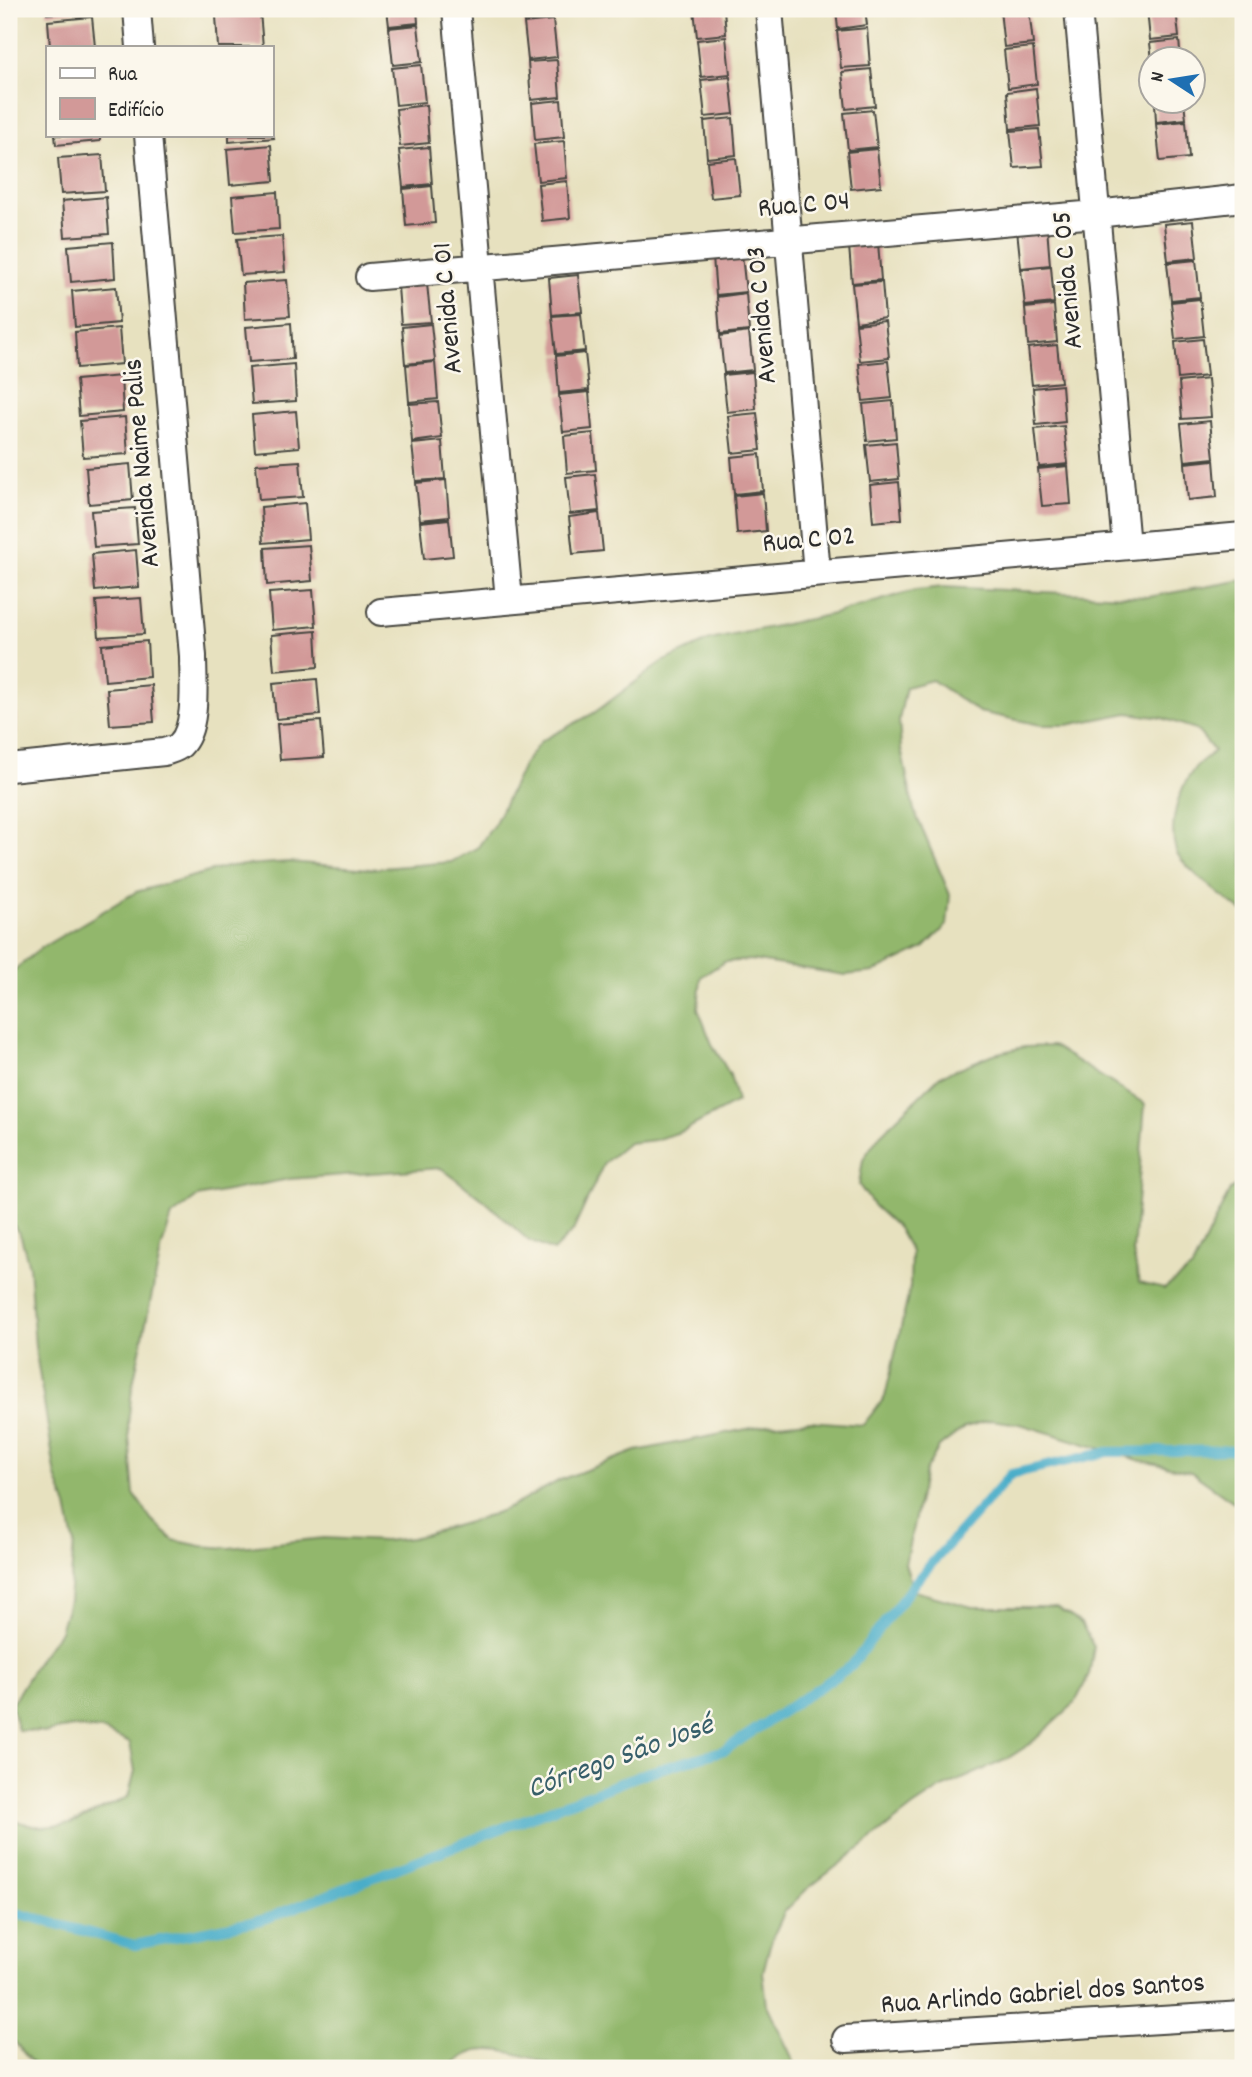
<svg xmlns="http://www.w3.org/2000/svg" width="1252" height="2077" font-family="Dekko,sans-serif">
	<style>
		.forest { fill: #92b76c; stroke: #5e714c; stroke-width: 2 }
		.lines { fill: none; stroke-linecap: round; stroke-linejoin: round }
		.stream { stroke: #49adc9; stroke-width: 10 }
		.building { fill: #d29998 }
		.minor-casing { stroke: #474641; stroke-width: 30 }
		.minor { stroke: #fff; stroke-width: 26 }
		.labels { text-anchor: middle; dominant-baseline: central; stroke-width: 5; stroke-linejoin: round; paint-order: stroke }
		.street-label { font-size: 28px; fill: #2b2b2b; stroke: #fbf7ec }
		.water-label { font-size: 30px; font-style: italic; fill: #375f6a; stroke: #fbf7ec }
	</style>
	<rect width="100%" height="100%" fill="#fbf7ec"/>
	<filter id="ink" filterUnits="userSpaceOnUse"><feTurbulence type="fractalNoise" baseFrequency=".0143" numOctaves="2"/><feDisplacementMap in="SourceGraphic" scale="14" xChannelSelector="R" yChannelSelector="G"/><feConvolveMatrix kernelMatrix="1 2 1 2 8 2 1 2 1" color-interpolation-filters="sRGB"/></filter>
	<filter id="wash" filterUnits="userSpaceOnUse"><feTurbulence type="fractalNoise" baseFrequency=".00686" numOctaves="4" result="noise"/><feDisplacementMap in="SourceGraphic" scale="28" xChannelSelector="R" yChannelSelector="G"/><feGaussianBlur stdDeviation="1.57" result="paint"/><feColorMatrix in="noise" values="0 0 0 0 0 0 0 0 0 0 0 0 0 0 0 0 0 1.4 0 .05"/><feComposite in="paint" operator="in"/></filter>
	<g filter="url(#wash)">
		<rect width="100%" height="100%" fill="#e7e1bf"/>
		<path class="forest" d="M1243,580V912C1228,901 1182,867 1176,851C1168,825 1178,790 1194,769C1199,762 1208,757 1214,751L1196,729L1162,718L1128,713L1067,725H1041L979,712L932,680L906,687L899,720L901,749L914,810L950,895L947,925L924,948L874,972L845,975L751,960L724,962L701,977L698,1009L712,1044L730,1075L737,1102L683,1131L655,1140L628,1143L604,1163L573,1231L553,1251L529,1241L485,1201L441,1168L289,1179L197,1197L172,1216L162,1246L132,1389L128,1424L134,1494L151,1519L173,1540L201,1546L229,1548L324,1538L384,1541L412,1538L480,1519L511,1507L560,1480L636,1451L767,1425L809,1421L863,1425L885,1397L910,1288L911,1252L898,1228L874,1206L859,1185L863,1159L880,1135L940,1076L994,1054L1024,1047L1053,1046L1145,1104L1133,1252L1139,1283L1164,1289L1192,1268L1230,1190L1243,1181V1513L1235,1503L1191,1472L1138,1460L1020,1424L991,1420L965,1427L939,1447L925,1471L905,1564L914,1591L972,1607H1056L1081,1623L1094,1647L1089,1675L1075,1703L1030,1744L1005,1760L942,1788L913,1807L806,1890L785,1911L771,1941L763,1972L767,2005L797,2068H557C537,2058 493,2044 471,2053C462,2056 454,2063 447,2068H36L9,2035V1820L42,1827L70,1824L128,1797L135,1771L130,1743L102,1730L73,1727L45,1732L18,1730L11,1705L41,1656L60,1631L69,1601L74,1542L67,1507L56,1477L35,1347L29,1266L21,1237L9,1218V989L13,971L41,948L136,892L230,866L289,862L370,869L451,862L478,847L495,823L524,764L541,741L594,713L662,662L710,640L833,614L916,590L943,587L1148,597Z"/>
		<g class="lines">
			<path class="stream" d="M9,1911L135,1945L262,1920L646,1773L725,1750L851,1666L917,1580L1011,1474L1107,1452L1243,1450"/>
		</g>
		<g id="blocks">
			<path class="building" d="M47,9H84V11L47,14Z
				M387,9H417L418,23L389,26Z
				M523,9H552L553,18L524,21Z
				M694,9H724L726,34L697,37Z
				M836,9H865L867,25L838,29Z
				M1012,9H1029L1033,44L1004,47L1000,10Z
				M1147,9H1176L1179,37L1150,40Z
				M260,12L263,47H218L216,16Z
				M92,17L95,47H50L48,21Z
				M553,20L557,57L528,60L524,23Z
				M418,25L422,62L393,65L389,28Z
				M867,28L870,66L841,68L837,31Z
				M726,37L730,74L701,77L697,40Z
				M1179,40L1181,60H1152L1150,43Z
				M1033,47L1037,84L1008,88L1004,50Z
				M557,60L560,97L531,100L528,62Z
				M421,65L425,102L396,105L392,68Z
				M871,69L875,106L846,109L842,72Z
				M730,77L734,114L705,117L701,80Z
				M1036,88L1040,126L1010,129L1007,92Z
				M561,100L564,137L535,140L532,103Z
				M1155,102H1184L1186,119L1156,122Z
				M426,105L429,143L400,146L396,109Z
				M873,110L877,147L848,150L844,113Z
				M733,118L736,155L707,158L704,121Z
				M1186,121L1189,158L1160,161L1156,124Z
				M1039,129L1043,166L1014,168L1010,131Z
				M55,135H100V141L56,145Z
				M229,135H273L274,138L229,142Z
				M564,141L567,178L538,181L534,144Z
				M271,145L274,181L230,185L227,149Z
				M429,147L432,184L403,187L399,150Z
				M877,149L881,186L851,189L847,152Z
				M102,155L105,191L61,194L58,158Z
				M736,158L740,195L711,198L707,161Z
				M567,181L570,218L542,221L538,184Z
				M432,186L435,223L406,226L403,189Z
				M277,192L279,229L235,232L232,196Z
				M106,197L109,234L65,237L62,201Z
				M1193,221L1197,258L1168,261L1164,224Z
				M1047,227L1050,265L1021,268L1017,230Z
				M282,236L285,272L241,275L237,239Z
				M113,242L115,278L71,282L68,246Z
				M878,243L881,280L852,283L849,246Z
				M742,255L746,292L716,295L713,257Z
				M1196,260L1200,297L1171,300L1167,263Z
				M1051,266L1054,303L1025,306L1021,269Z
				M578,275L582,312L552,315L549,278Z
				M287,280L290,316L245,319L243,283Z
				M882,282L885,318L856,322L852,284Z
				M427,284L431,322L401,324L398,287Z
				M116,287L119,323L75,327L72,291Z
				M746,293L749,331L720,334L717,297Z
				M1200,299L1204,336L1175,339L1171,302Z
				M1054,305L1057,342L1028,345L1025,308Z
				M581,314L585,351L556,354L552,316Z
				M885,321L889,358L860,361L856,324Z
				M291,323L293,359L249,362L246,327Z
				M431,324L435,361L405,364L402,327Z
				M119,328L122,364L77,368L75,332Z
				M749,332L753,370L724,373L720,336Z
				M1203,339L1207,376L1178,379L1175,342Z
				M1057,345L1061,382L1032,385L1028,348Z
				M585,353L589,390L559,393L556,356Z
				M888,361L892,398L863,401L859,364Z
				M435,362L438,399L409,402L406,365Z
				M294,364L296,401L252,404L249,368Z
				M753,372L756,409L727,412L723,375Z
				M121,376L123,412L79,416L76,380Z
				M1208,379L1211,417L1182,419L1179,382Z
				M1062,385L1065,422L1036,425L1033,388Z
				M589,392L592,429L563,432L559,395Z
				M893,401L896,438L867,441L863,404Z
				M438,402L442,438L412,442L409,404Z
				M296,411L299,447L255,451L252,415Z
				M757,413L761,450L732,453L728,416Z
				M125,417L128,454L83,457L80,421Z
				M1210,421L1214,458L1185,461L1181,424Z
				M1064,426L1068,464L1039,467L1035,429Z
				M593,433L596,470L567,473L564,436Z
				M442,441L445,479L416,481L412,444Z
				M896,442L899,479L870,482L866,445Z
				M760,454L763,491L734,494L731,457Z
				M1214,460L1217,497L1188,500L1185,463Z
				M300,461L303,497L259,500L256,464Z
				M130,464L133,500L89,504L86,468Z
				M1068,466L1071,504L1042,506L1038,469Z
				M595,474L599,511L570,514L566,477Z
				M446,480L449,517L420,520L416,483Z
				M899,482L902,519L873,522L870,485Z
				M763,493L766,531L737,534L734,496Z
				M305,503L308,539L263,543L261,507Z
				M135,508L138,544L94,547L91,511Z
				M599,513L603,551L573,554L569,517Z
				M449,519L453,556L424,559L420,522Z
				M309,545L312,581L267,585L265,548Z
				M136,550L139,587L95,591L92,554Z
				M313,590L316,626L272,630L269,593Z
				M141,598L144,634L99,637L96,601Z
				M316,631L318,667L274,671L271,635Z
				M147,641L149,677L105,681L102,645Z
				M317,679L320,715L276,719L273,683Z
				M151,685L154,722L110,725L107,689Z
				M15,698L17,735H9V699Z
				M321,721L324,757L280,760L277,724Z"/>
		</g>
	</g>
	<g filter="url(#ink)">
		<use href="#blocks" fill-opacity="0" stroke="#474641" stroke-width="2"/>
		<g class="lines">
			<g class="minor-casing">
				<path id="minor" d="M137,9L140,47
					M456,9L509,600
					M769,9L817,573
					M1078,9L1126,546
					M369,277L1096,214L1243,198
					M381,612L1243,536
					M9,768L164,752C170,750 176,749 180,745C198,728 193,680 193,656L148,135
					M846,2039L1243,2015"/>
			</g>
			<use href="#minor" class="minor"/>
		</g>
	</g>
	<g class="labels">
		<g class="street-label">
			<text transform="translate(804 207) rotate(-5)">Rua C 04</text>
			<text transform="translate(1070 280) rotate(-95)">Avenida C 05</text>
			<text transform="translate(450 308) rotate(-95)">Avenida C 01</text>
			<text transform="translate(764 315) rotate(-95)">Avenida C 03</text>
			<text transform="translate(144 463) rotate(-95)">Avenida Naime Palis</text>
			<text transform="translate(809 542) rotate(-5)">Rua C 02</text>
			<text transform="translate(1043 1996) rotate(-4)">Rua Arlindo Gabriel dos Santos</text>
		</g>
		<g class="water-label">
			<text transform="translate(621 1759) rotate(-20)">Córrego São José</text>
		</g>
	</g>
	<rect width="1252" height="2077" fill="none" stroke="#fbf7ec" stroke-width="35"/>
	<rect x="46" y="46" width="228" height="91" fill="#fbf7ec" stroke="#a8a59f" stroke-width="2"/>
	<rect x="60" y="68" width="35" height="10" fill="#ffffff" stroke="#a8a59f" stroke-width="2"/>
	<text x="108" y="80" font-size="21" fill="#2b2b2b">Rua</text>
	<rect x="60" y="98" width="35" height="21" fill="#d29998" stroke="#a8a59f" stroke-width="2"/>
	<text x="108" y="116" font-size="21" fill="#2b2b2b">Edifício</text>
	<g transform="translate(1172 80) rotate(282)"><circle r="33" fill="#fbf7ec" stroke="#a8a59f" stroke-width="2"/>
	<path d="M0-5L12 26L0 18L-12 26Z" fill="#1f6fb2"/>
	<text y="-10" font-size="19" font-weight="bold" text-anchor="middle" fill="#2b2b2b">N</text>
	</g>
</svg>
